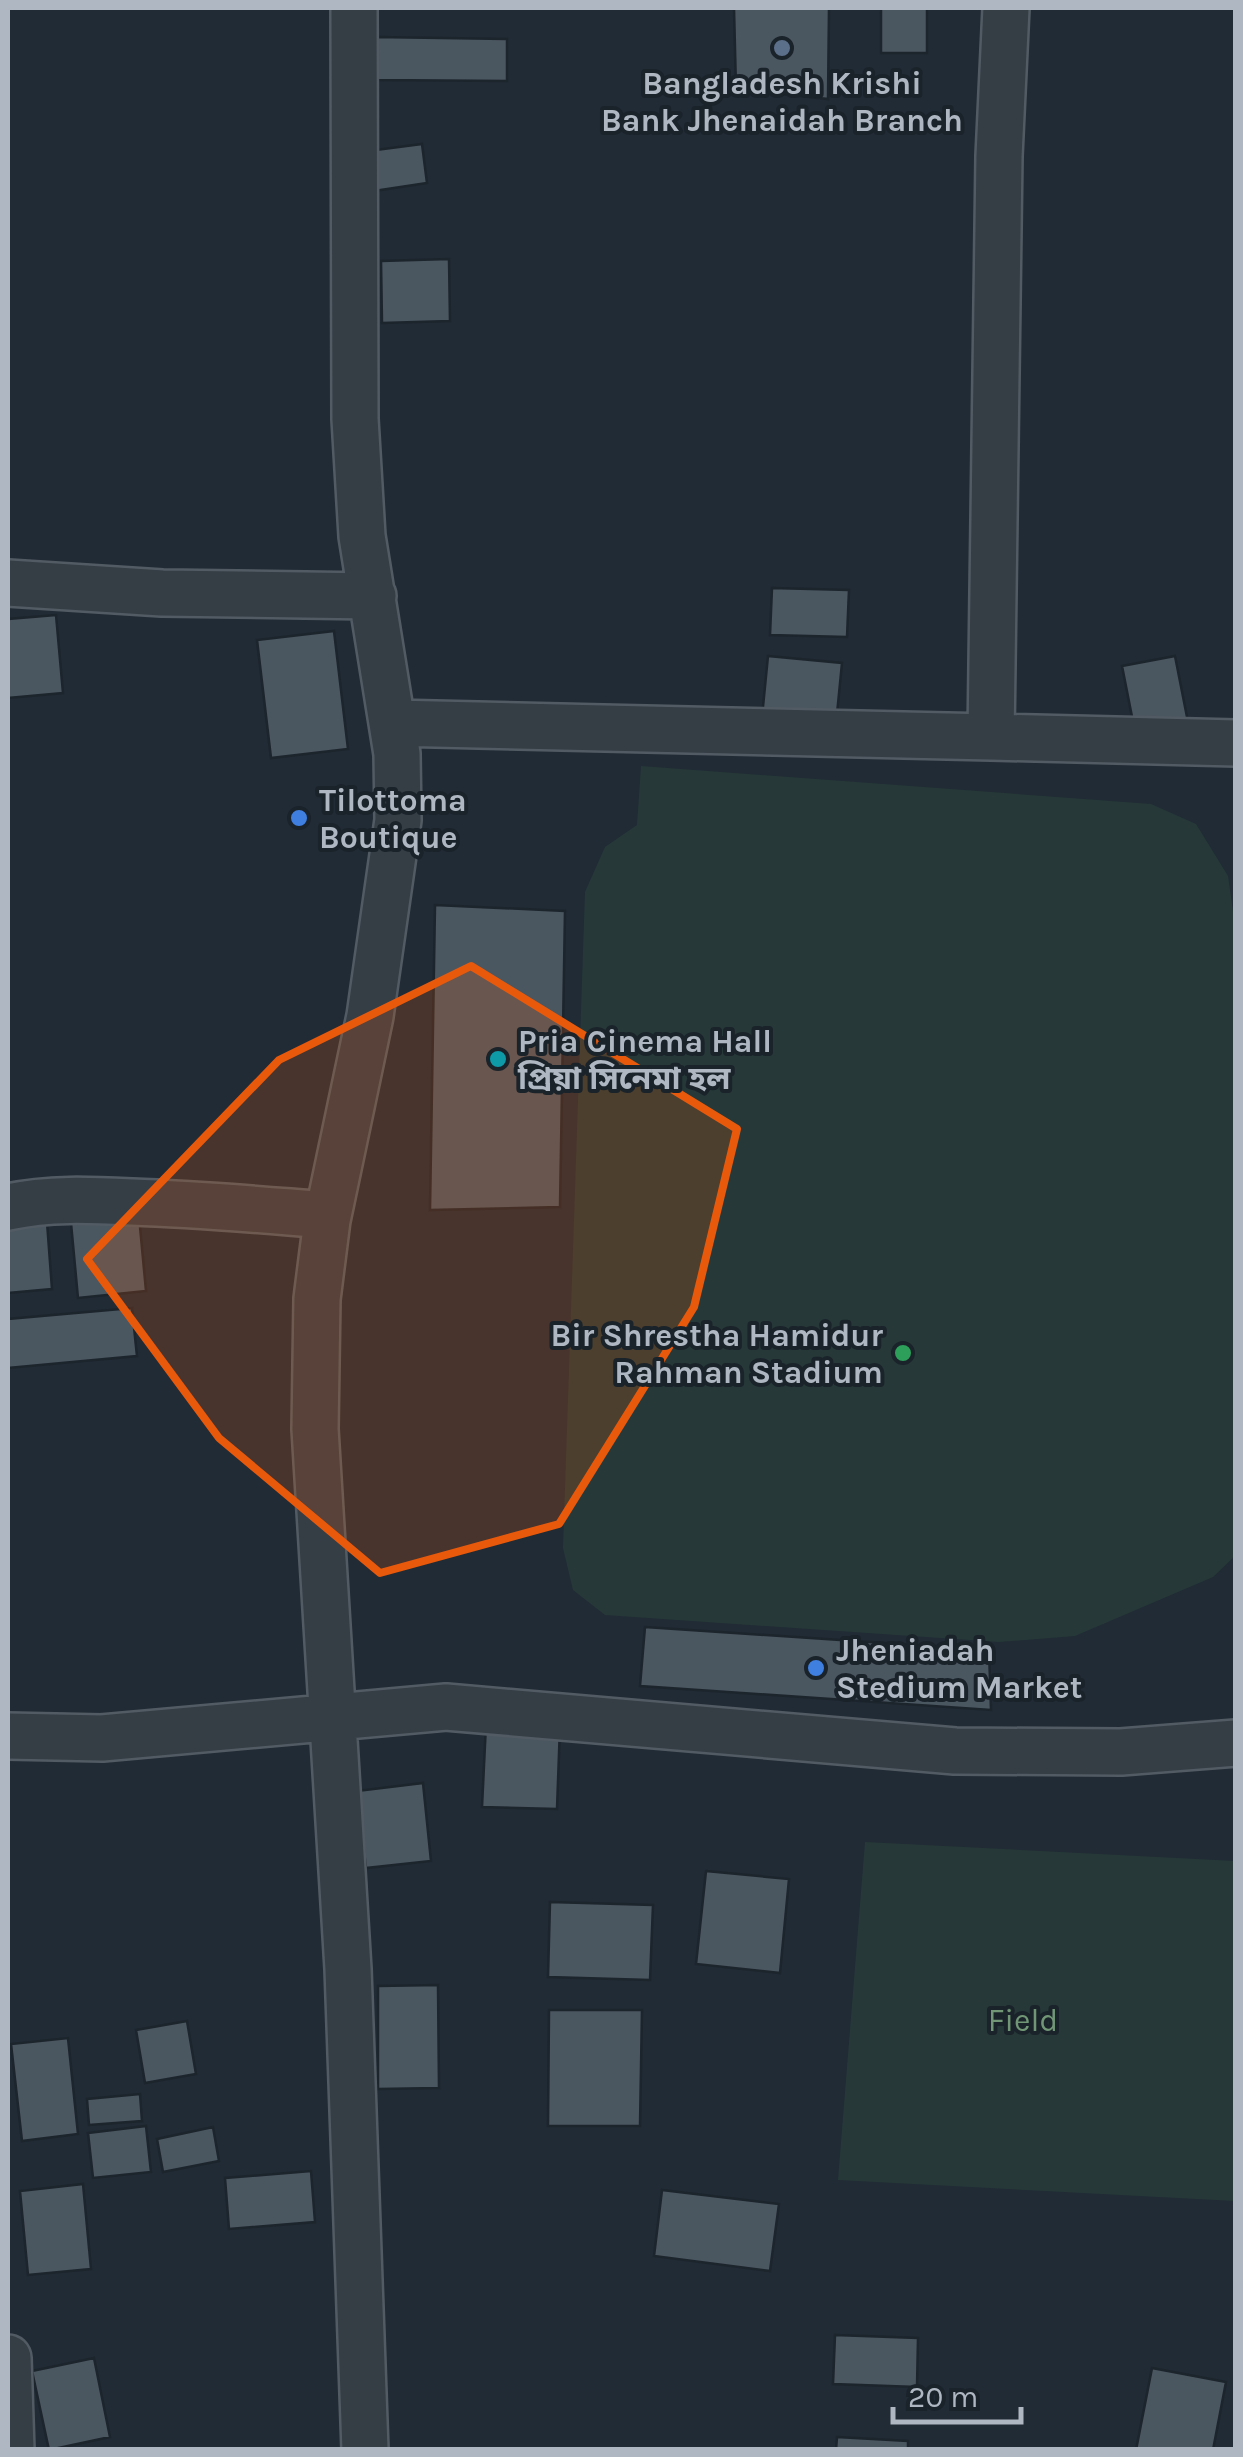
<svg xmlns="http://www.w3.org/2000/svg" width="1243" height="2457" font-family="Karla,'Noto Sans Bengali',sans-serif">
	<style>
		.green { fill: #263938 }
		.building { fill: #4a5660; stroke: #1c242c; stroke-width: 2.5 }
		.lines { fill: none; stroke-linecap: round; stroke-linejoin: round }
		.street-casing { stroke: #525b63; stroke-width: 50 }
		.street { stroke: #353d45; stroke-width: 45 }
		.marked { fill: #e8590c; fill-opacity: 0.2; stroke: #e8590c; stroke-width: 8; stroke-linejoin: round }
		.service-dot { fill: #5c6f8a; stroke: #1a222a; stroke-width: 4 }
		.shop-dot { fill: #3f7fe0; stroke: #1a222a; stroke-width: 4 }
		.culture-dot { fill: #0f9aa8; stroke: #1a222a; stroke-width: 4 }
		.leisure-dot { fill: #2e9e5b; stroke: #1a222a; stroke-width: 4 }
		.labels { text-anchor: middle; dominant-baseline: central; stroke-width: 8; stroke-linejoin: round; paint-order: stroke }
		.poi-label { font-size: 32px; font-weight: bold; fill: #afb8c2; stroke: #1a222a; text-anchor: start }
		.park-label { font-size: 32px; fill: #709675; stroke: #1a222a }
	</style>
	<rect width="100%" height="100%" fill="#212b35"/>
	<path class="green" d="M641,766L1151,804L1196,824L1228,876L1236,933V1555L1213,1577L1075,1636L999,1642L605,1615L573,1590L563,1548L585,892L605,847L637,825Z
		M865,1842L1235,1861V2201L838,2180Z"/>
	<path class="building" d="M734,8H829L828,99L736,89Z
		M881,8H927V53H881Z
		M376,37L507,39V81L376,80Z
		M422,144L427,183L374,191L368,151Z
		M449,259L450,321L382,323L381,261Z
		M772,588L849,590L847,637L770,635Z
		M56,615L63,693L8,698V619Z
		M334,631L348,749L271,758L257,640Z
		M768,656L842,663L836,724L762,717Z
		M1175,656L1188,722L1135,732L1122,666Z
		M435,905L565,911L560,1207L430,1210Z
		M139,1216L146,1291L78,1298L71,1223Z
		M47,1222L52,1289L8,1293V1225Z
		M132,1308L137,1356L8,1368V1319Z
		M645,1627L989,1650L991,1710L640,1686Z
		M486,1724L560,1726L557,1809L482,1807Z
		M423,1783L431,1861L366,1868L357,1791Z
		M706,1871L789,1879L780,1973L696,1964Z
		M550,1902L653,1905L650,1980L548,1977Z
		M438,1985L439,2088L378,2089V1986Z
		M549,2010H642L640,2126H548Z
		M187,2021L196,2074L145,2083L136,2030Z
		M68,2038L78,2134L22,2141L11,2044Z
		M140,2094L142,2121L89,2125L87,2099Z
		M146,2126L151,2172L93,2178L88,2133Z
		M213,2127L219,2161L163,2172L157,2139Z
		M311,2171L315,2222L229,2229L225,2178Z
		M83,2184L91,2269L28,2275L20,2191Z
		M662,2190L779,2204L770,2271L654,2256Z
		M835,2335L918,2338L917,2387L833,2384Z
		M94,2358L110,2437L49,2450L32,2371Z
		M1152,2368L1226,2382L1213,2450H1136Z
		M837,2437L908,2441V2450H836Z"/>
	<g class="lines">
		<g class="street-casing">
			<path id="street" d="M354,8L355,419L362,536L397,754L398,820L370,1016L327,1220L317,1299L315,1429L348,1969L365,2450
				M8,583L162,593L373,596
				M393,723L991,737L999,156L1006,8
				M991,737L1236,743
				M8,1207C49,1198 90,1200 132,1202C198,1204 263,1210 328,1215
				M8,1736L102,1738L446,1707L955,1751L1121,1752L1236,1743
				M8,2358L11,2450"/>
		</g>
		<use href="#street" class="street"/>
	</g>
	<path class="marked" d="M471,966L737,1129L694,1307L559,1524L380,1573L219,1438L87,1259L279,1060Z"/>
	<circle class="service-dot" cx="782" cy="48" r="10"/>
	<g class="shop-dot">
		<circle cx="299" cy="818" r="10"/>
		<circle cx="816" cy="1668" r="10"/>
	</g>
	<circle class="culture-dot" cx="498" cy="1059" r="10"/>
	<circle class="leisure-dot" cx="903" cy="1353" r="10"/>
	<g class="labels">
		<g class="poi-label">
			<text x="782" y="83" text-anchor="middle">Bangladesh Krishi<tspan x="782" dy="37">Bank Jhenaidah Branch</tspan></text>
			<text x="319" y="800">Tilottoma<tspan x="319" dy="37">Boutique</tspan></text>
			<text x="518" y="1041">Pria Cinema Hall<tspan x="518" dy="37">প্রিয়া সিনেমা হল</tspan></text>
			<text x="883" y="1335" text-anchor="end">Bir Shrestha Hamidur<tspan x="883" dy="37">Rahman Stadium</tspan></text>
			<text x="836" y="1650">Jheniadah<tspan x="836" dy="37">Stedium Market</tspan></text>
		</g>
		<g class="park-label">
			<text x="1023" y="2020">Field</text>
		</g>
	</g>
	<rect width="1243" height="2457" fill="none" stroke="#afb8c2" stroke-width="20"/>
	<path d="M893 2407v15h128v-15" fill="none" stroke="#afb8c2" stroke-width="5"/>
	<text x="908" y="2407" font-size="30" fill="#afb8c2" stroke="#1a222a" stroke-width="8" paint-order="stroke">20 m</text>
</svg>
